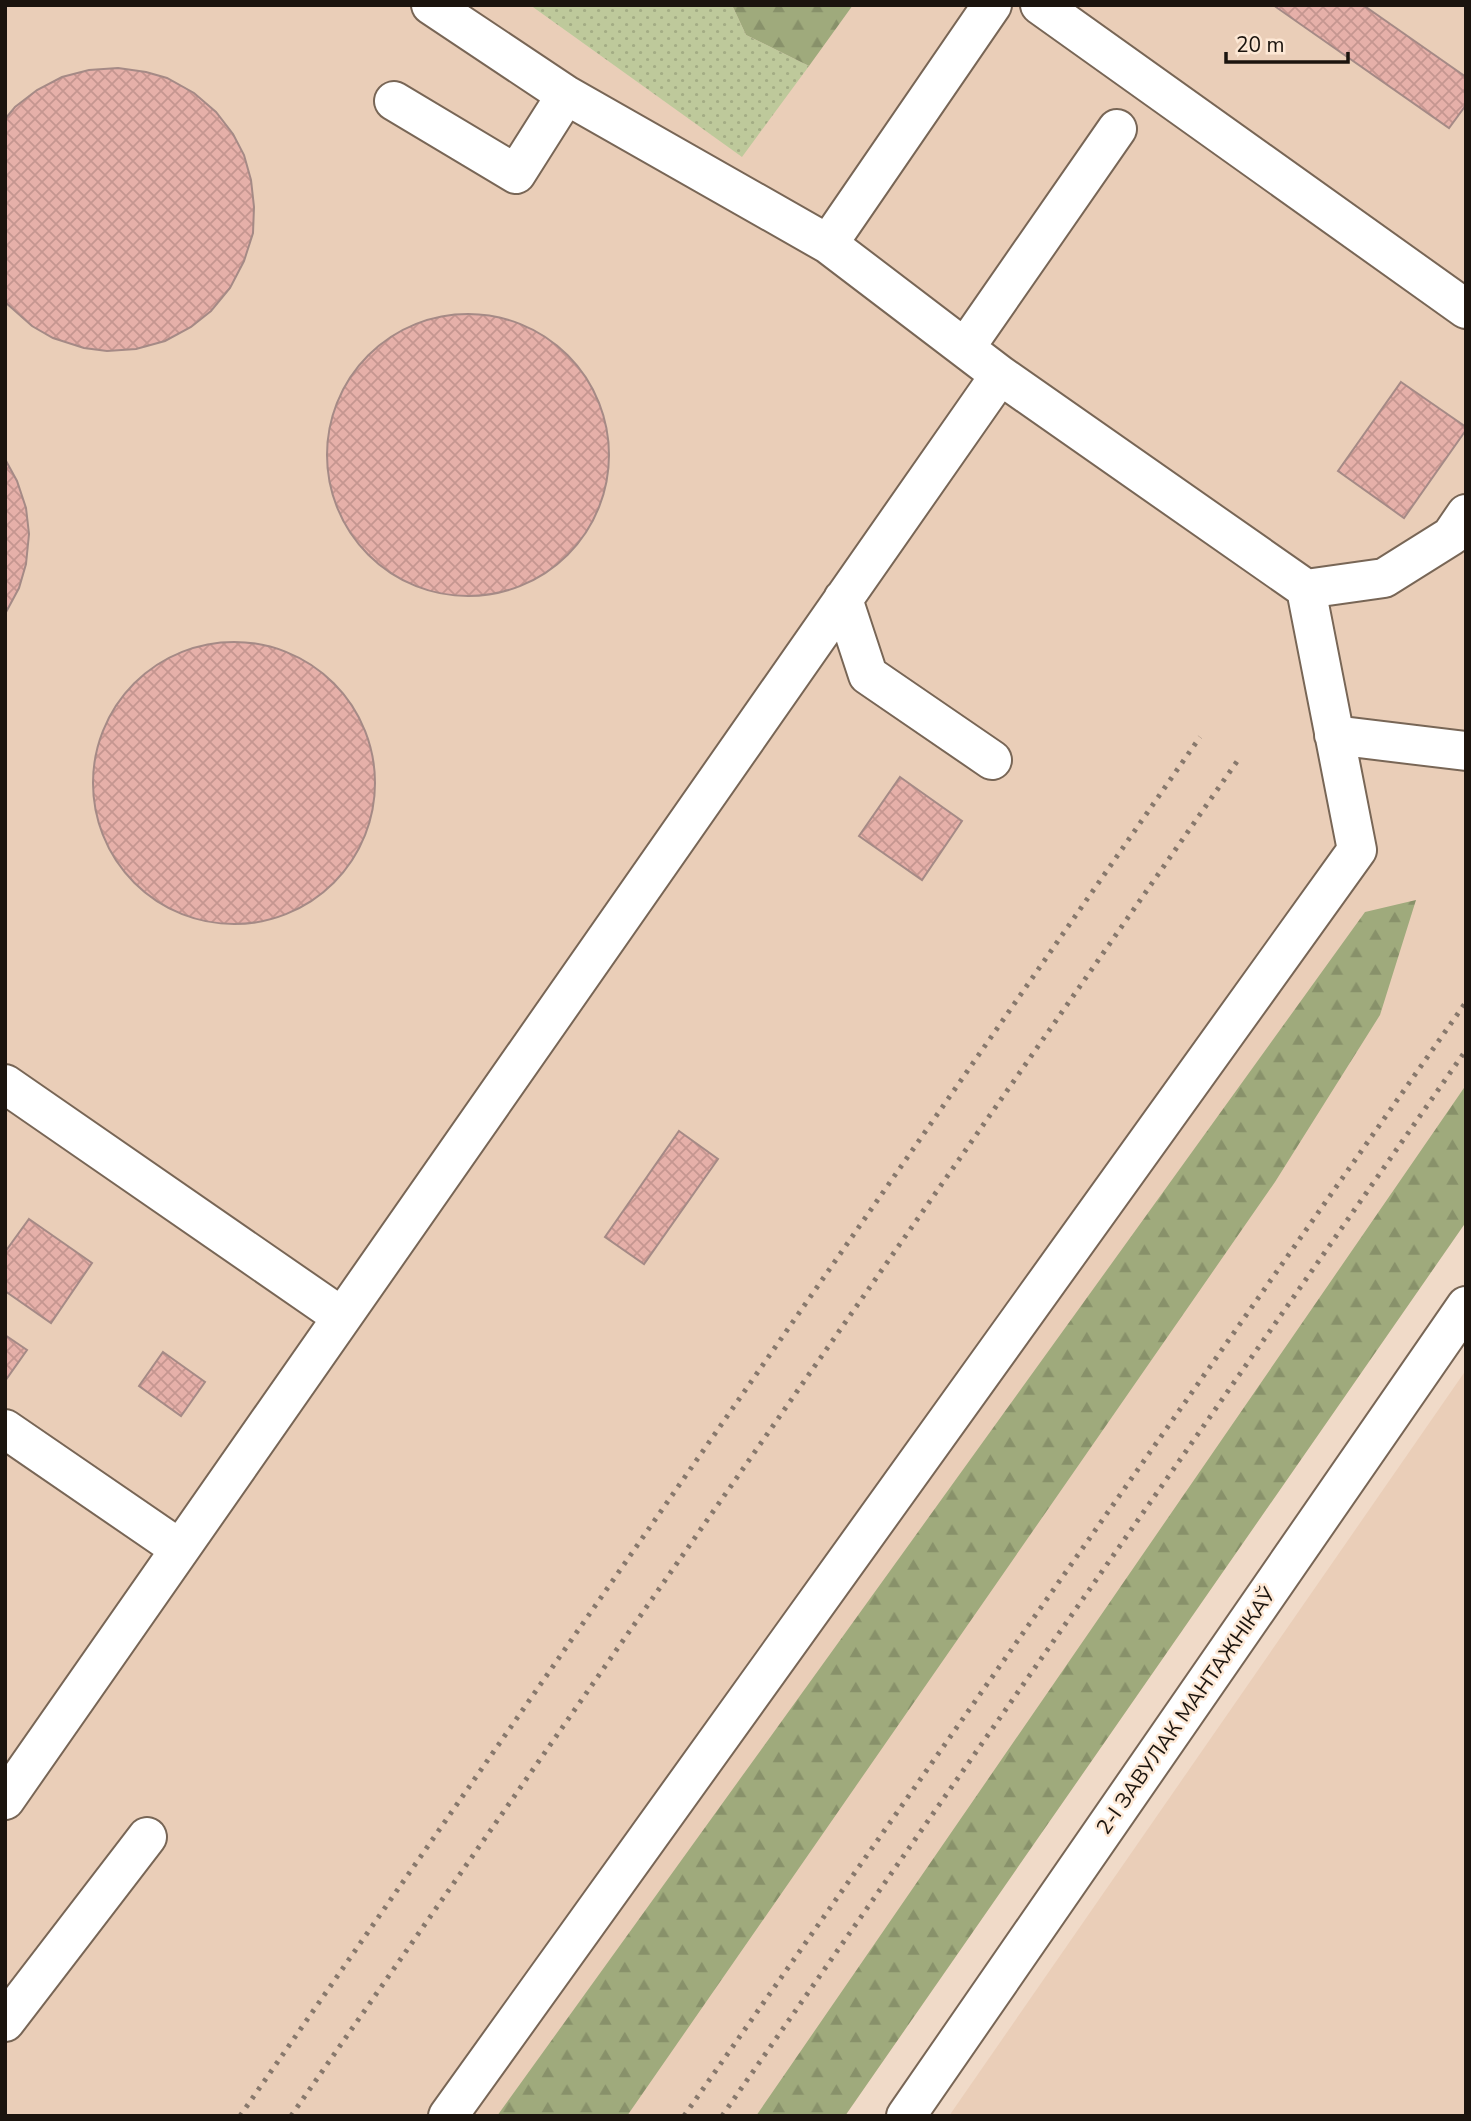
<svg xmlns="http://www.w3.org/2000/svg" width="1471" height="2121" font-family="'Nunito Sans',sans-serif">
	<style>
		.built { fill: #eaceb8 }
		.grass { fill: url(#grass-dots) }
		.forest { fill: url(#forest-firs) }
		.building { fill: url(#building-cross-hatch); stroke: #a58a86; stroke-width: 2 }
		.lines { fill: none; stroke-linecap: round; stroke-linejoin: round }
		.minor-casing { stroke: #786656; stroke-width: 42 }
		.minor { stroke: #fff; stroke-width: 38 }
		.rail { stroke: #87786c; stroke-width: 5; stroke-dasharray: 3.5 7; stroke-linecap: butt }
		.labels { text-anchor: middle; dominant-baseline: central; stroke-width: 5; stroke-linejoin: round; paint-order: stroke }
		.street-label { font-size: 21px; fill: #1b140e; stroke: #fde8d5 }
	</style>
	<defs>
		<pattern id="grass-dots" width="8" height="8" patternUnits="userSpaceOnUse" patternTransform="scale(1.75)"><rect width="8" height="8" fill="#bec99b"/><path d="M2 2h.1M6 6h.1" fill="none" stroke="#a3ac84" stroke-width="1.8" stroke-linecap="round"/></pattern>
		<pattern id="forest-firs" width="22" height="20" patternUnits="userSpaceOnUse" patternTransform="scale(1.75)"><rect width="22" height="20" fill="#9faa7c"/><path d="M5 1l3.5 6h-7zM16 11l3.5 6h-7z" fill="#88916a"/></pattern>
		<pattern id="building-cross-hatch" width="8" height="8" patternUnits="userSpaceOnUse" patternTransform="scale(1.75)"><rect width="8" height="8" fill="#e6b0a9"/><path d="M0 0l8 8M0 8l8-8" fill="none" stroke="#c59690"/></pattern>
	</defs>
	<rect width="100%" height="100%" fill="#f0dac8"/>
	<path class="built" d="M5,5H530L741,156L853,5H1466V1222L845,2116H5Z
		M1466,1370V2116H949Z"/>
	<path class="grass" d="M530,5H732L746,35L809,66L742,157Z"/>
	<path class="forest" d="M732,5H853L809,66L746,35Z
		M1416,900L1380,1015L1275,1182L627,2116H497L1365,912Z
		M1466,1085V1222L845,2116H756Z"/>
	<path class="building" d="M1273,5H1363L1466,77V105L1449,128Z
		M118,68L146,72L167,78L194,93L216,112L233,134L244,155L251,180L254,207L253,233L244,261L230,288L211,311L191,327L165,341L136,349L107,351L84,348L53,338L32,326L5,302V119L15,107L37,90L62,77L89,70Z
		M327 455a141 141 0 1 1 282 0a141 141 0 1 1-282 0Z
		M1401,382L1466,427V430L1404,518L1338,471Z
		M5,459L17,481L26,508L29,534L26,564L19,588L5,614Z
		M93 783a141 141 0 1 1 282 0a141 141 0 1 1-282 0Z
		M900,777L962,821L922,880L859,836Z
		M679,1131L718,1159L644,1264L605,1237Z
		M29,1219L92,1263L51,1323L5,1291V1252Z
		M5,1335L27,1350L5,1381Z
		M163,1352L205,1382L181,1416L139,1386Z"/>
	<g class="lines">
		<g class="minor-casing">
			<path id="minor" d="M1040,5L1466,309
				M394,101L516,174L566,95
				M828,244L992,5
				M965,348L1117,129
				M1306,589L1384,578L1451,536L1466,514
				M843,599L868,675L992,760
				M1334,735L1466,751
				M5,1084L342,1317
				M5,1429L180,1549
				M5,1800L1000,375L828,244L566,95L431,5
				M5,2022L147,1837
				M448,2116L1357,850L1306,589L1000,375
				M906,2116L1466,1306"/>
		</g>
		<use href="#minor" class="minor"/>
		<path class="rail" d="M240,2116L1200,737
			M291,2116L1238,760
			M684,2116L1466,1002
			M722,2116L1466,1050"/>
	</g>
	<g class="labels">
		<g class="street-label">
			<text transform="translate(1186 1711) rotate(-55)">2-І ЗАВУЛАК МАНТАЖНІКАЎ</text>
		</g>
	</g>
	<rect width="1471" height="2121" fill="none" stroke="#1b140e" stroke-width="14"/>
	<path d="M1226 52v10h122v-10" fill="none" stroke="#1b140e" stroke-width="3.5"/>
	<text x="1236" y="52" font-size="21" fill="#1b140e" stroke="#fde8d5" stroke-width="5" paint-order="stroke">20 m</text>
</svg>
